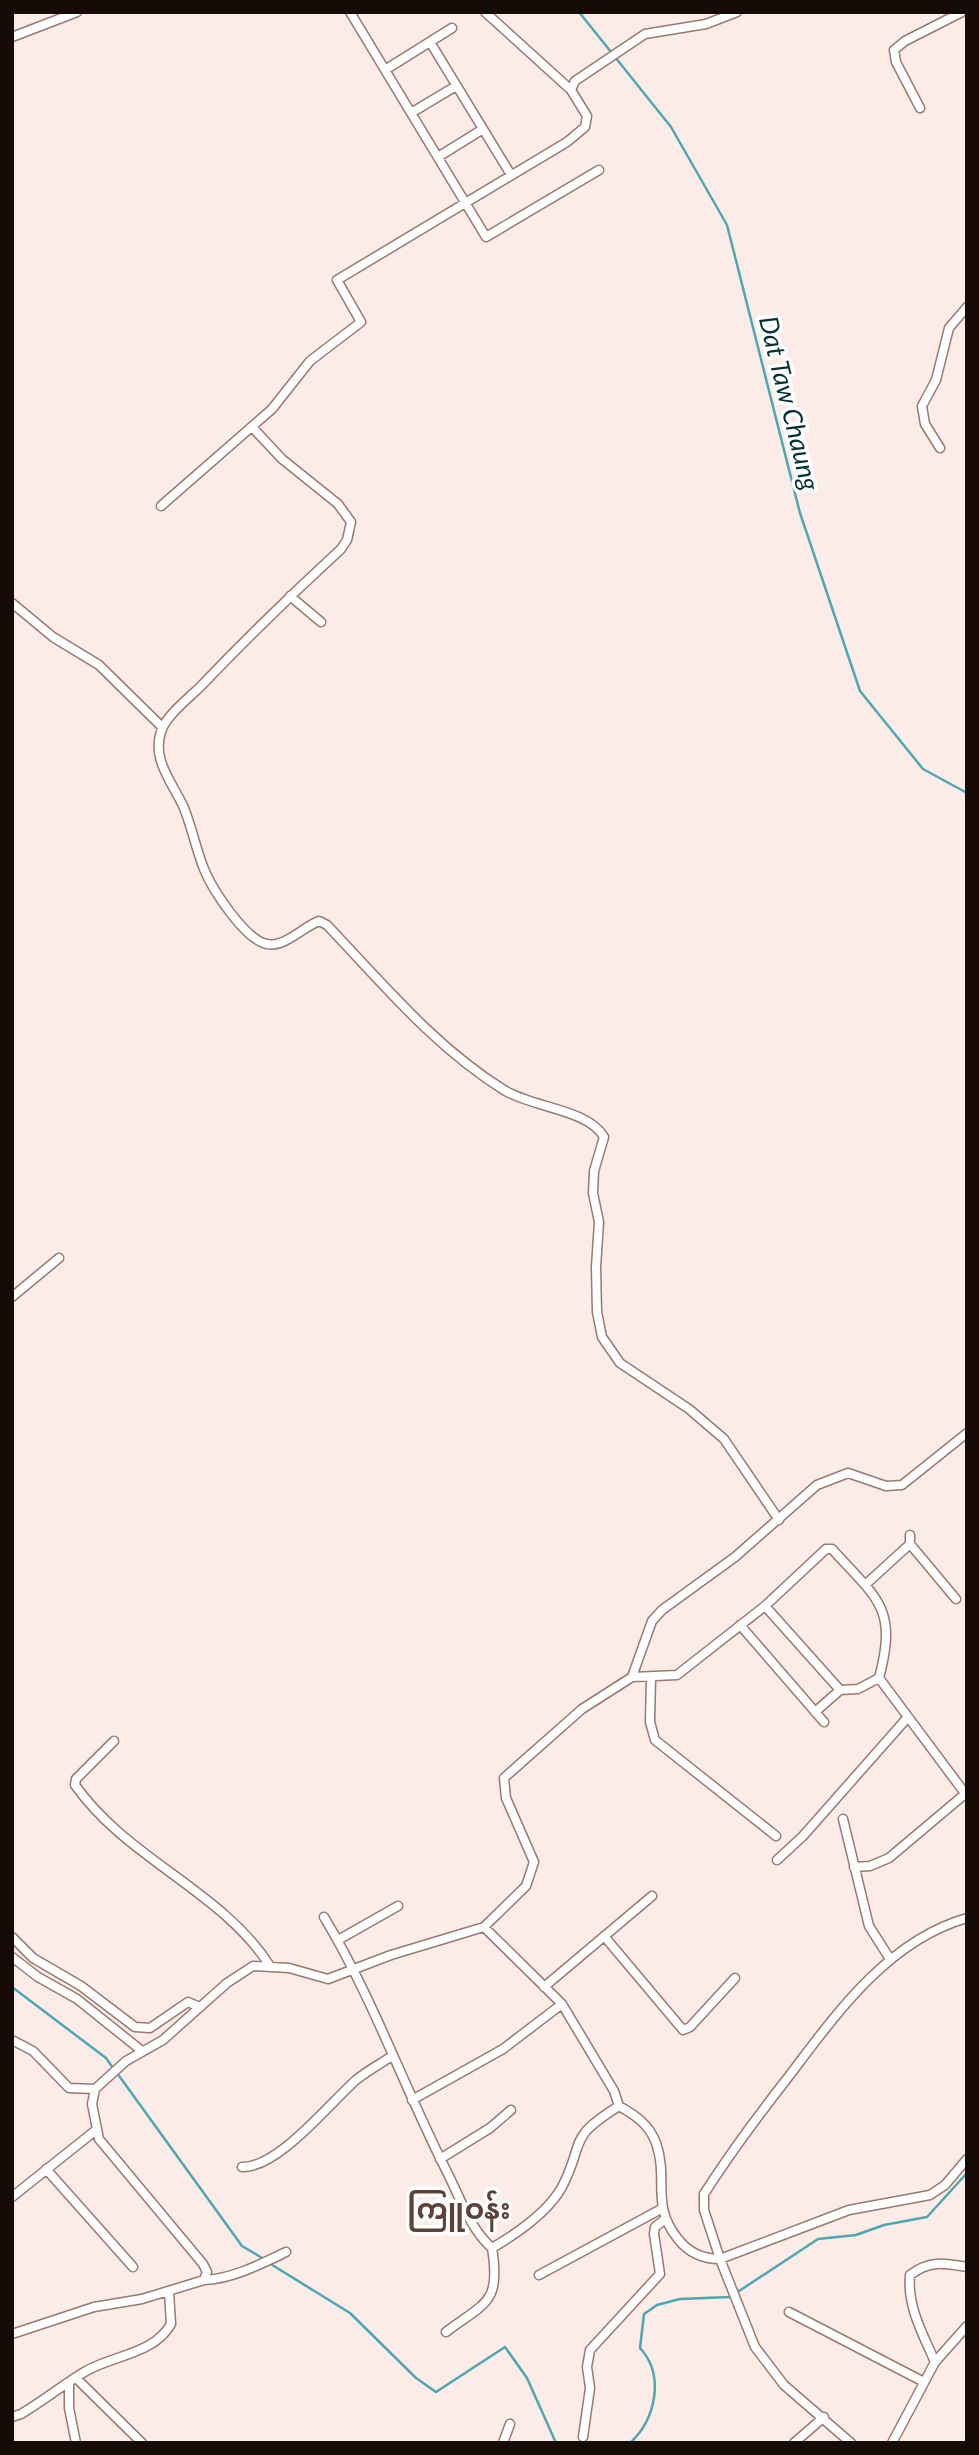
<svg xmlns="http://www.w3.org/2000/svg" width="979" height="2455" font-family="Lato,'Noto Sans Myanmar',sans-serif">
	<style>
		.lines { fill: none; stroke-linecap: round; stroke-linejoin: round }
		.stream { stroke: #4ea7b1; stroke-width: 2.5 }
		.minor-casing { stroke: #9a796e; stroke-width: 11 }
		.minor { stroke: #fff; stroke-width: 8 }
		.labels { text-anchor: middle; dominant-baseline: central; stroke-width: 7; stroke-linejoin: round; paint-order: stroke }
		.water-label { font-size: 26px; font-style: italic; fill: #033034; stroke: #fff }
		.quarter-label { font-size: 28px; font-weight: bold; fill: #5f4237; stroke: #fff }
	</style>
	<rect width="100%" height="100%" fill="#fbece7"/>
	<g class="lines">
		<path class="stream" d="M579,12L671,127L727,225L800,513L860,691L923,769L967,793
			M12,1987L106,2058L113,2068
			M117,2073L242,2246L264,2259
			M269,2263L350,2313L416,2378L436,2392L505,2347L527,2378L556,2443
			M630,2443C656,2419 665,2375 640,2348L644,2314L657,2305L680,2299L730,2297L818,2239L856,2235L884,2225L927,2217L967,2173"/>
		<g class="minor-casing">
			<path id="minor" d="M350,12L486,237L599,170
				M485,12L571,90
				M12,37L77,12
				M430,42L511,175
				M385,70L452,28
				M920,108L896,62L894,50L905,41L962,12
				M411,113L456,86
				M438,157L483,129
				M252,427L282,459L338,504L351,522L347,540L341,549C292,594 246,639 201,686C189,698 168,714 162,729C150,759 173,783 184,808C192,828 196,849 204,869C212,889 245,940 267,944C284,948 303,927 319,921L327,925C383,984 435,1047 504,1090C533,1108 588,1109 604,1137L594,1171L593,1193L599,1222L596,1267L597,1312L602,1337L620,1363L689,1409L724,1439L779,1520
				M940,448L925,424L922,406L936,380L949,328L967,307
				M161,506L272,409L310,361L361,322L337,280L567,142L585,127L587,116L571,90L575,81L645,34L706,24L737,12
				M290,596L321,622
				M12,603L53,637L99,665L162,727
				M12,1297L59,1258
				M910,1544L956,1599
				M865,1585L910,1544V1535
				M740,1625L824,1722
				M632,1677L677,1675L765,1606L826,1549H832C877,1599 898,1607 879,1678L858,1689L840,1690L765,1606
				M651,1678L650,1722L655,1740L776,1836
				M879,1678L967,1796
				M815,1712L840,1690
				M114,1741L76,1779L75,1785C127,1859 222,1891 270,1966
				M843,1819L869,1926L890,1959
				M777,1860L803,1836L908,1717
				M854,1867L870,1866L889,1858L965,1794
				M324,1917C373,1998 405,2090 448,2174C460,2198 471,2230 492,2248C516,2234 548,2212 562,2187C586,2140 566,2139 619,2106
				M484,1927L526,1886L534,1862L506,1798L504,1778L582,1709L632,1677L652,1621L662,1610L735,1557L817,1485L848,1473L886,1486L902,1485L967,1433
				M604,1936L683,2030L690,2027L735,1978
				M12,1937L33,1958L81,1986L135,2027L150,2028L188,2002L199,2007
				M338,1940L398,1906
				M12,1957L38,1977L77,1999L142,2051
				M544,1987L652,1896
				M12,2040L33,2051L69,2088L95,2089
				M412,2100L503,2049L562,2004
				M440,2159L490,2128L511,2110
				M242,2167C278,2168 329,2104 356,2080C367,2071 380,2064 392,2056
				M46,2169L133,2267
				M12,2197L96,2130
				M539,2275L663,2208
				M204,2280C232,2279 261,2264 286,2252
				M789,2312L924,2382
				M446,2332C486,2302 501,2303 492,2248
				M12,2334L94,2307L142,2299L204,2280L207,2272L203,2264L99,2139L92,2104L95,2089L126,2061L163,2040L227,1983L253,1966L289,1968L328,1979L391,1955L484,1927L562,2004L614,2091L619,2106C635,2115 649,2124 656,2143C669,2180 650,2204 678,2239C689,2253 702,2259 720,2259L849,2210L930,2195L945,2185L967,2159
				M935,2362C923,2334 907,2307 910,2275C929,2260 944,2263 967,2267
				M76,2378L142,2443
				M69,2384V2408L76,2443
				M12,2417L21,2414C43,2401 64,2384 86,2371C114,2355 154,2354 171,2324L169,2292
				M583,2437L590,2388L587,2367L590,2350L660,2274L654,2234L655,2227L664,2220
				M503,2443L510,2424
				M794,2443L824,2417
				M851,2443L784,2385L755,2347L720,2259L704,2210V2194C729,2155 757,2117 786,2080C834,2017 886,1941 967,1918
				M892,2443L935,2362L967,2326"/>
		</g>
		<use href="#minor" class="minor"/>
	</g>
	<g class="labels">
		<g class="water-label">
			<text transform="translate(790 403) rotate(76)">Dat Taw Chaung</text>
		</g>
		<g class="quarter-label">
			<text x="459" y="2208">ကြူဝန်း</text>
		</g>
	</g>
	<rect width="979" height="2455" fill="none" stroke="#160b07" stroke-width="28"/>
</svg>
